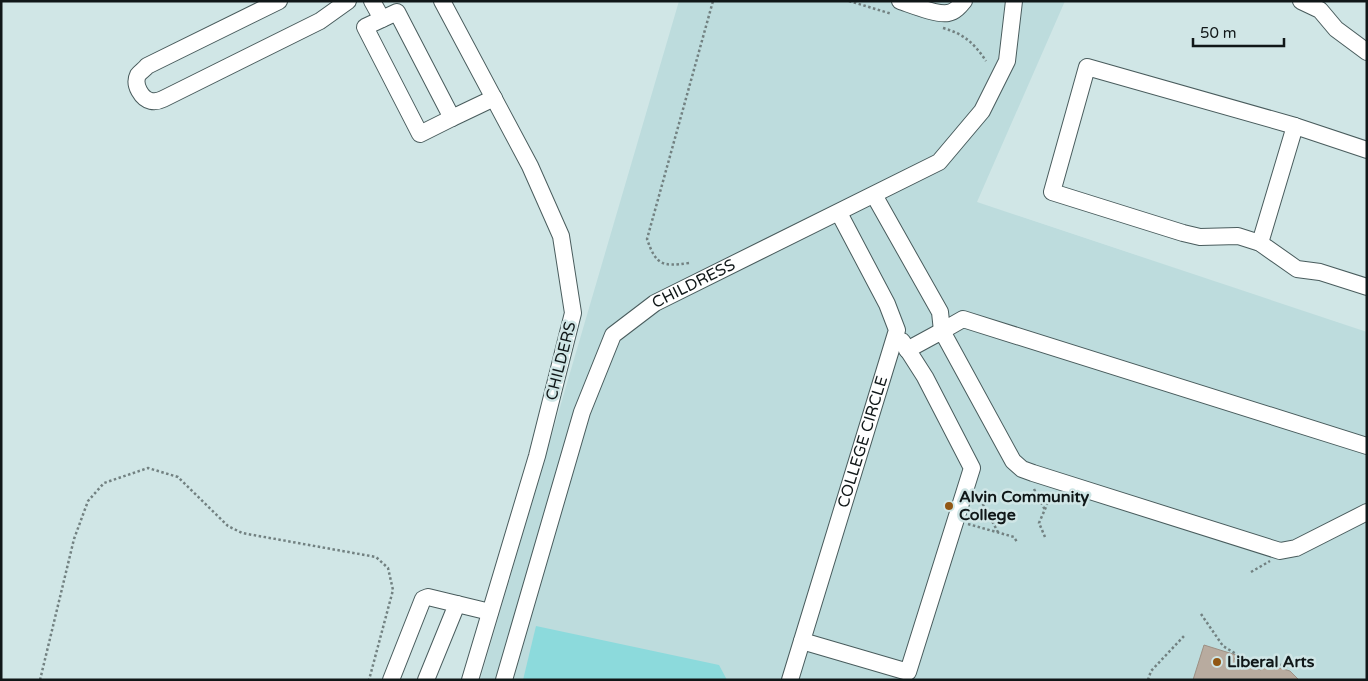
<svg xmlns="http://www.w3.org/2000/svg" width="1368" height="681" font-family="'Varela Round',sans-serif">
	<style>
		.built { fill: #bddcdd }
		.green { fill: #8cdadc }
		.building { fill: #b8ab9f; stroke: #9d9084 }
		.lines { fill: none; stroke-linecap: round; stroke-linejoin: round }
		.minor-casing { stroke: #495c5d; stroke-width: 18 }
		.path { stroke: #728181; stroke-width: 2.5; stroke-dasharray: 2.5 2.5; stroke-linecap: butt }
		.minor { stroke: #fff; stroke-width: 16 }
		.poi-dot { fill: #915714; stroke: #d0e6e6; stroke-width: 2 }
		.labels { text-anchor: middle; dominant-baseline: central; stroke-width: 5; stroke-linejoin: round; paint-order: stroke }
		.street-label { font-size: 16px; fill: #101718; stroke: #d0e6e6 }
		.poi-label { font-size: 16px; font-weight: bold; fill: #101718; stroke: #d0e6e6; text-anchor: start }
	</style>
	<rect width="100%" height="100%" fill="#d0e6e6"/>
	<path class="built" d="M679,1H1065L977,202L1367,332V680H480Z"/>
	<path class="green" d="M536,626L719,665L727,680H523Z"/>
	<path class="building" d="M1204,645L1236,655L1234,661L1261,670L1263,663L1290,671L1299,680H1193Z"/>
	<g class="lines">
		<g class="minor-casing">
			<g id="minor">
				<path d="M279,1L147,66C145,69 140,72 138,75C133,85 142,99 151,101C156,102 159,101 163,99L320,21L348,1"/>
				<path d="M372,1L382,19"/>
				<path d="M442,1L530,166L561,236L573,313L537,456L470,680"/>
				<path d="M900,1C912,5 936,15 948,13C955,12 960,6 964,1"/>
				<path d="M1301,1L1320,10L1336,29L1367,52"/>
				<path d="M397,12L452,118L420,134L365,27Z"/>
				<path d="M452,118L494,98"/>
				<path d="M1367,150L1295,126L1087,67L1052,192L1183,233L1200,237L1238,236L1260,243L1297,269L1320,272L1367,287"/>
				<path d="M874,195L940,312L942,331L963,319L1367,446"/>
				<path d="M1260,243L1295,126"/>
				<path d="M907,350L942,331L1013,461L1022,469L1033,473L1280,551L1296,548L1367,512"/>
				<path d="M802,641L908,672L972,468L925,377L902,341"/>
				<path d="M391,680L423,599L428,597L490,612"/>
				<path d="M426,680L457,604"/>
				<path id="s1" d="M504,680L582,412L613,335L655,303L939,162L982,111L1007,61L1014,1"/>
				<path id="s2" d="M790,680L897,330L887,304L839,213"/>
			</g>
		</g>
		<path class="path" d="M849,1L892,14
			M943,28C964,34 974,43 986,61
			M689,263C662,267 656,265 647,239L713,1
			M1034,489L1045,510
			M978,495L999,534
			M968,524L1014,537L1017,542
			M1045,537L1039,523L1052,493
			M1251,572L1270,561
			M1201,614L1223,646L1241,657L1287,666L1314,663
			M40,680L74,539L88,501L104,483L148,468L178,477L228,526L242,533L376,557L388,568L393,590L369,680
			M1148,680L1151,671L1184,636"/>
		<use href="#minor" class="minor"/>
	</g>
	<g class="poi-dot">
		<circle cx="949" cy="506" r="5"/>
		<circle cx="1217" cy="662" r="5"/>
	</g>
	<g class="labels">
		<g class="street-label">
			<text stroke="none"><textPath href="#s1" startOffset="458">CHILDRESS</textPath></text>
			<text transform="translate(561 361) rotate(-76)">CHILDERS</text>
			<text stroke="none"><textPath href="#s2" startOffset="249">COLLEGE CIRCLE</textPath></text>
		</g>
		<g class="poi-label">
			<text x="959" y="497">Alvin Community<tspan x="959" dy="18">College</tspan></text>
			<text x="1227" y="662">Liberal Arts</text>
		</g>
	</g>
	<rect width="1368" height="681" fill="none" stroke="#101718" stroke-width="5"/>
	<path d="M1193 38v8h91v-8" fill="none" stroke="#101718" stroke-width="2.5"/>
	<text x="1200" y="38" font-size="15" fill="#101718" stroke="#d0e6e6" stroke-width="4" paint-order="stroke">50 m</text>
</svg>
